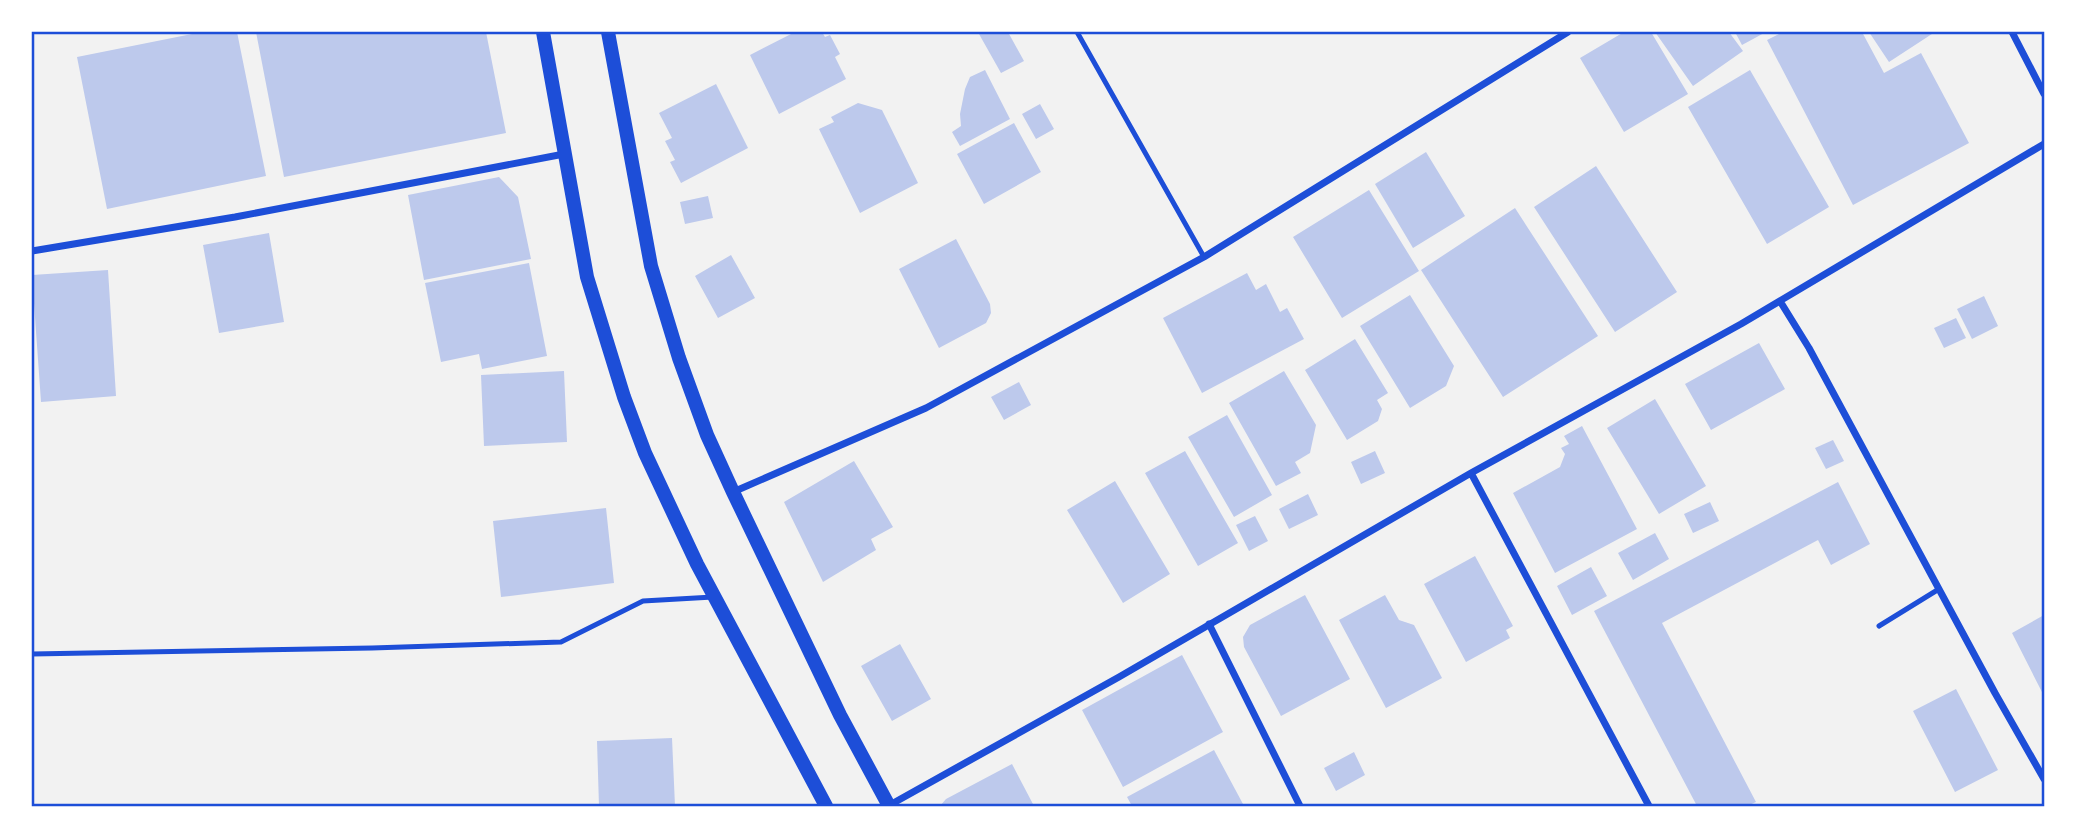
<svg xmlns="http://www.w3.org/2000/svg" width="2076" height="838" font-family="'Fira Sans',sans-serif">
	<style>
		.building { fill: #bdc9ec }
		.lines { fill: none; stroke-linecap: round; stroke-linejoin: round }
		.service { stroke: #1d4ed8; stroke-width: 5 }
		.minor { stroke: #1d4ed8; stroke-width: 7 }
		.secondary { stroke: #1d4ed8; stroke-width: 14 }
		.neatline { fill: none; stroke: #1d4ed8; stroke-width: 2.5 }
	</style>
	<rect width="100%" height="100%" fill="#f2f2f2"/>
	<path class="building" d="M202,32H237L266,176L107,209L77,57Z
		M256,32H486L506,133L284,177Z
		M795,32H822L825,37L830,35L840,54L835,57L846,79L779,114L750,55Z
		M983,32H1008L1024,61L1001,73L979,34Z
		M1624,32H1651L1688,94L1624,132L1580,58Z
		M1655,32H1729L1743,51L1693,86Z
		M1735,32H1766L1742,45Z
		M1783,32H1862L1884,73L1921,53L1969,143L1853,205L1767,40Z
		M1869,32H1935L1889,62Z
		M985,70L1010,119L960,146L952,132L961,126L960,114L965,89L970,77Z
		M1750,70L1829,207L1767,244L1688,107Z
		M716,84L748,148L681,183L670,162L675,160L665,141L672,138L659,113Z
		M858,103L882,110L918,183L860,213L819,129L834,122L831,117Z
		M1040,104L1054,129L1036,139L1022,114Z
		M1014,123L1041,172L984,204L957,154Z
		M1426,152L1465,216L1413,248L1375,184Z
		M1596,166L1677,292L1615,332L1534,207Z
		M499,177L518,197L531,259L424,280L408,195Z
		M1369,190L1419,271L1342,318L1293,237Z
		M708,196L713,218L685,224L680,202Z
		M1515,208L1598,336L1503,397L1421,270Z
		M269,233L284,322L219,333L203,245Z
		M956,239L990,304L991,313L986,323L939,348L899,269Z
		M731,255L755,298L718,318L695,276Z
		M529,263L547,356L482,369L479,354L441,362L425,283Z
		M108,270L116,396L41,402L32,275Z
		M1247,273L1256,290L1266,284L1280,312L1287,308L1304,339L1202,393L1163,318Z
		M1410,295L1454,366L1446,386L1410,408L1360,326Z
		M1984,296L1998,326L1972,339L1957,309Z
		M1956,318L1966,338L1944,348L1934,328Z
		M1355,339L1388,393L1377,400L1382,409L1378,421L1347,440L1305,370Z
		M1759,343L1785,389L1711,430L1685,384Z
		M564,371L567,442L484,446L481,375Z
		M1284,371L1316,425L1310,453L1295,462L1301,473L1276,486L1229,403Z
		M1019,382L1031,405L1004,420L991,397Z
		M1655,399L1706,486L1659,514L1607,428Z
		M1227,415L1272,495L1234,517L1188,437Z
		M1582,426L1637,529L1555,573L1513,493L1560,467L1565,454L1561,448L1569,444L1564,436Z
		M1833,440L1844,461L1826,469L1815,448Z
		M1185,451L1238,543L1198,566L1145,473Z
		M1375,451L1385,473L1361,484L1351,462Z
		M854,461L893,527L871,539L876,550L823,582L784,502Z
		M1115,481L1170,574L1123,603L1067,510Z
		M1838,482L1870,544L1831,565L1818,540L1662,623L1756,802L1747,806H1697L1594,611Z
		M1308,494L1318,515L1289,529L1279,509Z
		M1710,502L1719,521L1693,533L1684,514Z
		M606,508L614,583L501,597L493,521Z
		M1255,516L1268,541L1249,551L1236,525Z
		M1655,533L1669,559L1633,580L1618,553Z
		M1475,556L1513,626L1506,630L1510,638L1466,662L1424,584Z
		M1591,567L1607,596L1572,615L1557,586Z
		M1305,595L1350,679L1281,716L1244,647L1243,637L1250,625Z
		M1385,595L1399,620L1414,625L1442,678L1386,708L1339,620Z
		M2044,615V696L2012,633Z
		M900,644L931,699L892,721L861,666Z
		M1182,655L1223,732L1123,787L1082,710Z
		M1956,689L1998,770L1955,792L1913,711Z
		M672,738L675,806H599L597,741Z
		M1214,750L1243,804L1237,806H1132L1127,797Z
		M1354,752L1365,775L1336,791L1324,768Z
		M1012,764L1034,806H940L946,799Z"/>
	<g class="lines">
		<path class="service" d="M1077,32L1204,257
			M1879,626L1939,589
			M32,654L372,648L561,642L643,601L713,597"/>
		<path class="minor" d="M2012,32L2044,94
			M32,251L235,217L564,154
			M1780,301L1809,348L1995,693L2044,779
			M1471,473L1649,806
			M733,492L926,408L1204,257L1568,32
			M1209,624L1300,806
			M888,806L1119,677L1471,473L1741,324L2044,144"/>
		<path class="secondary" d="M543,32L587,277L624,397L645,453L697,564L826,806
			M608,32L651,266L679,358L707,435L733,492L840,715L889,806"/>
	</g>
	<rect width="2076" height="838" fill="none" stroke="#ffffff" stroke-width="66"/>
	<rect x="33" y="33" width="2010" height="772" class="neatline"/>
</svg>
